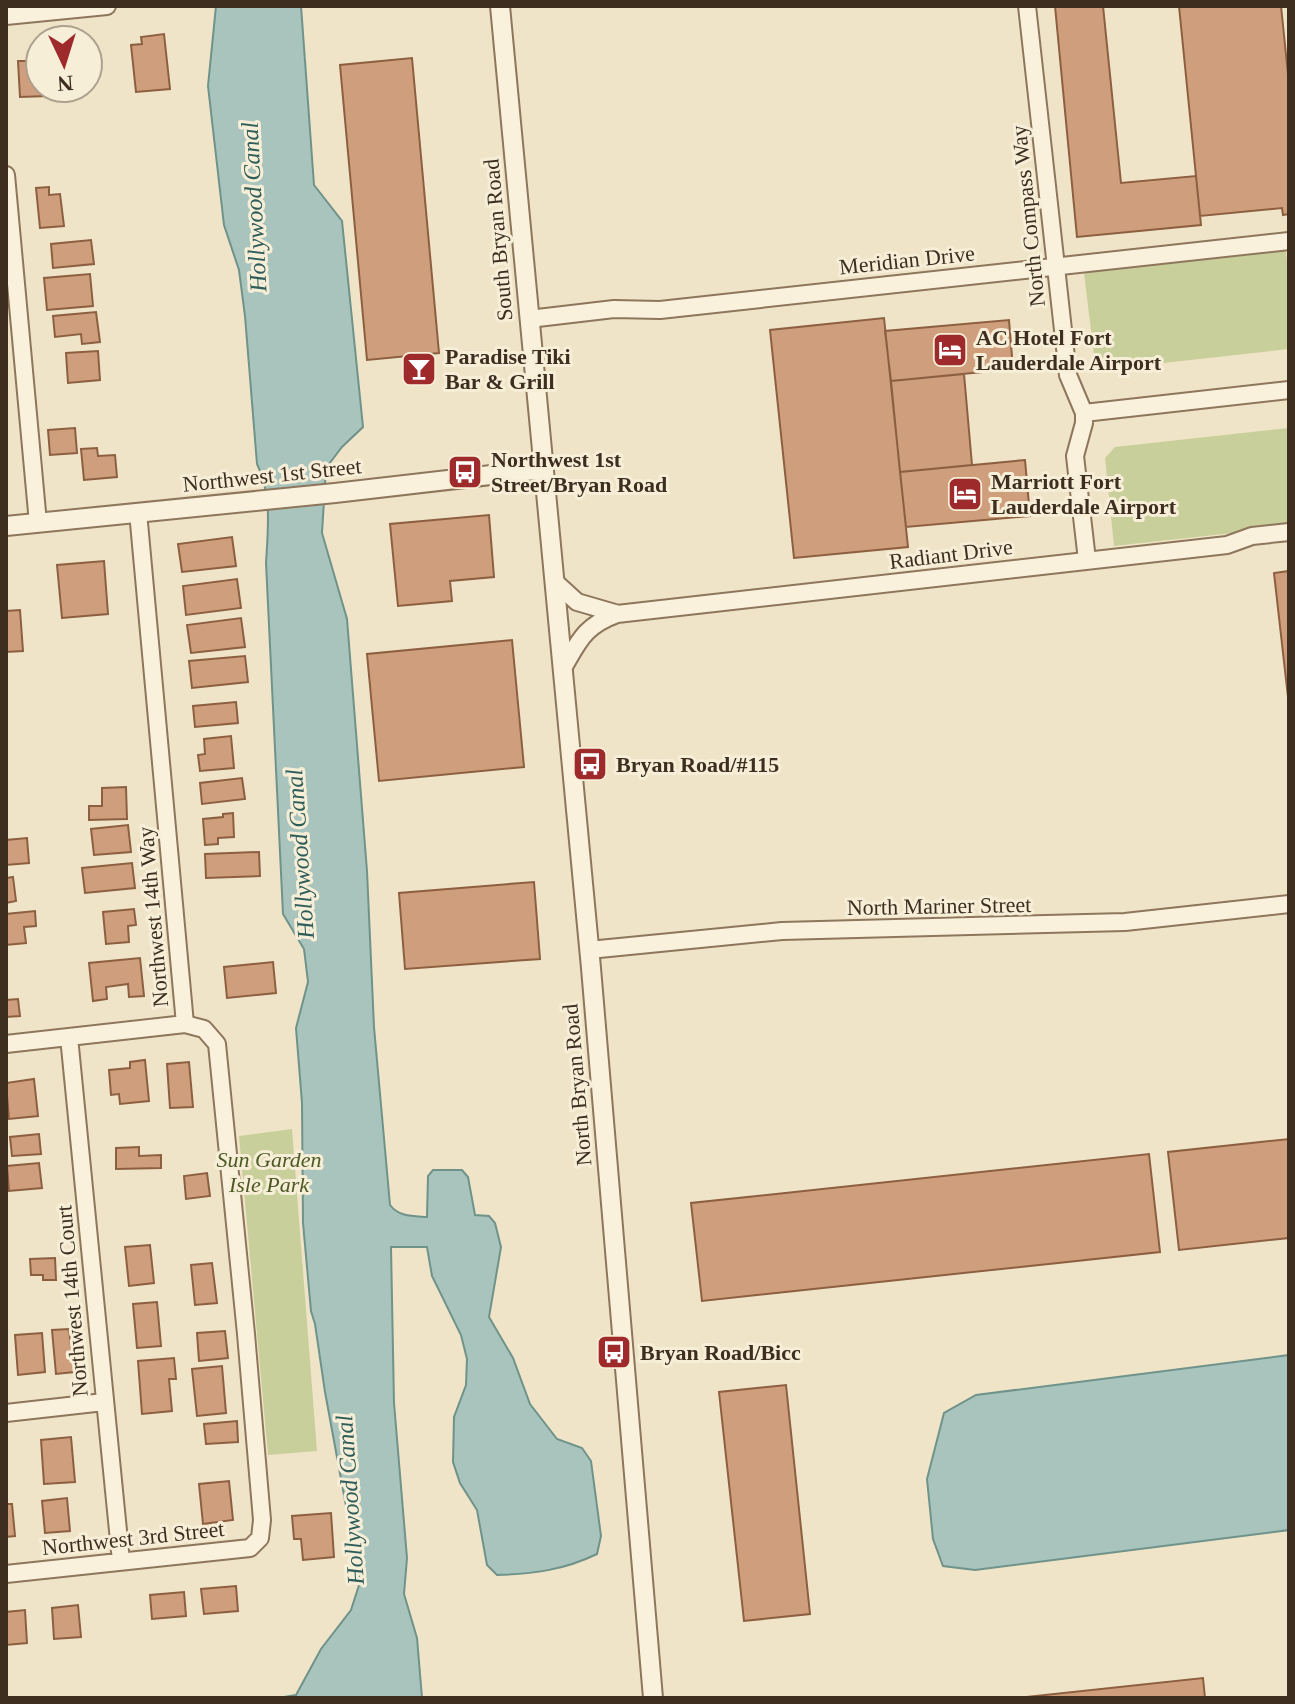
<svg xmlns="http://www.w3.org/2000/svg" width="1295" height="1704" font-family="'Times New Roman',serif">
	<style>
		.green { fill: #c9cf9b }
		.water { fill: #a9c4bc; stroke: #6f938a; stroke-width: 2 }
		.building { fill: #cf9f7d; stroke: #8d5f41; stroke-width: 2 }
		.lines { fill: none; stroke-linecap: round; stroke-linejoin: round }
		.minor-casing { stroke: #8d765c; stroke-width: 20 }
		.tertiary-casing { stroke: #8d765c; stroke-width: 22 }
		.minor { stroke: #faf1dc; stroke-width: 16 }
		.tertiary { stroke: #faf1dc; stroke-width: 18 }
		.labels { text-anchor: middle; dominant-baseline: central; stroke-width: 6; stroke-linejoin: round; paint-order: stroke }
		.street-label { font-size: 22px; fill: #3d2e20; stroke: #f7eed8 }
		.poi-label { font-size: 22px; font-weight: bold; fill: #3d2e20; stroke: #f7eed8; text-anchor: start }
		.park-label { font-size: 22px; font-style: italic; fill: #4d5a26; stroke: #f7eed8 }
		.water-label { font-size: 24px; font-style: italic; fill: #2f5d5a; stroke: #f7eed8 }
	</style>
	<rect width="100%" height="100%" fill="#f0e4c8"/>
	<path class="green" d="M1286,251L1289,280V349L1100,370L1094,355L1084,273Z
		M1289,428V527L1114,546L1105,458L1115,447Z
		M292,1129L317,1451L268,1455L239,1136Z"/>
	<path class="water" d="M216,6H301L314,185L342,221L363,427L342,447L326,468L322,533L347,619L367,871L374,1027L390,1205C399,1217 413,1216 427,1217L428,1176L433,1170H462L468,1177L475,1215L489,1216L495,1223L501,1247L489,1317L513,1358L530,1404L557,1439L582,1448L591,1461L601,1536L597,1554C564,1570 533,1574 497,1575L487,1565L477,1510L460,1483L453,1462L454,1417L466,1385L467,1359L461,1335L432,1276L427,1247H391L394,1403L407,1558L404,1594L417,1638L422,1698H278L296,1695L321,1649L351,1610L360,1582L325,1392L315,1324L311,1311L303,1223L302,1103L296,1028L308,982L304,949L283,914L266,563C268,530 272,493 257,464L245,316L239,270L224,225L208,86Z
		M1289,1355V1530L975,1570L943,1566L933,1539L927,1479L944,1413L976,1395Z"/>
	<path class="building" d="M1055,6H1103L1121,183L1196,176L1201,225L1077,237Z
		M1179,6H1281L1289,84V214L1283,215L1282,208L1200,216Z
		M164,34L170,89L136,92L131,45L142,44L141,37Z
		M35,50H40V88H47L48,96L20,97L18,61H35Z
		M412,58L439,353L367,360L340,65Z
		M49,187V195L60,194L64,226L40,228L36,188Z
		M91,240L94,264L53,268L51,244Z
		M90,274L93,306L47,310L44,278Z
		M96,312L100,342L82,344L81,334L55,337L53,316Z
		M884,318L908,547L794,558L770,330Z
		M1009,320L1013,369L891,381L885,331Z
		M98,351L100,380L68,383L66,353Z
		M964,374L972,465L900,472L891,381Z
		M75,428L77,453L50,455L48,430Z
		M97,448L98,456L115,455L117,477L84,480L81,449Z
		M1025,460L1030,516L906,527L900,472Z
		M489,515L494,577L450,581L452,601L398,606L390,524Z
		M232,537L236,566L182,572L178,544Z
		M104,561L108,614L62,618L57,565Z
		M1289,571V706L1274,573Z
		M237,579L241,608L186,615L183,586Z
		M20,610L23,651L6,652V611Z
		M241,618L245,647L191,653L187,625Z
		M512,640L524,767L379,781L367,654Z
		M245,656L248,682L192,688L189,661Z
		M236,702L238,723L195,727L193,706Z
		M231,736L234,768L200,771L198,755L205,754L204,739Z
		M242,778L245,799L202,804L200,783Z
		M126,787L127,819L89,820V806H102V788Z
		M233,813L234,837L218,838V844L205,845L203,819L223,817V814Z
		M128,825L131,852L94,855L91,829Z
		M27,838L29,863L6,865V840Z
		M259,852L260,876L206,878L205,854Z
		M132,863L135,888L85,893L82,868Z
		M13,877L16,901L6,903V878Z
		M534,882L540,959L405,969L399,893Z
		M134,909L136,925L128,926L129,942L106,944L103,912Z
		M35,911L36,926L24,927L26,943L6,945V914Z
		M140,958L144,996L129,997L128,984L106,987L107,999L93,1001L89,963Z
		M273,962L276,993L227,998L224,967Z
		M18,999L20,1016L6,1017V1000Z
		M145,1060L149,1101L120,1104L119,1094L111,1095L109,1070L130,1068V1062Z
		M189,1062L193,1107L170,1108L167,1064Z
		M34,1079L38,1116L9,1119L6,1083Z
		M39,1134L41,1154L12,1156L10,1137Z
		M1289,1139V1238L1179,1250L1168,1152Z
		M139,1147V1156L161,1155V1168L116,1169V1148Z
		M1149,1154L1160,1252L702,1301L691,1203Z
		M39,1163L42,1188L9,1191L7,1166Z
		M207,1173L210,1196L186,1199L184,1176Z
		M150,1245L154,1283L129,1286L125,1247Z
		M55,1258L56,1280H43V1275H31L30,1259Z
		M212,1263L217,1303L195,1305L191,1265Z
		M157,1302L161,1346L137,1348L133,1304Z
		M69,1329L74,1372L56,1374L52,1330Z
		M225,1331L228,1358L199,1361L197,1333Z
		M42,1333L45,1372L18,1375L15,1335Z
		M174,1358L176,1379H169L172,1411L142,1414L138,1361Z
		M222,1366L226,1413L197,1416L192,1369Z
		M786,1385L810,1614L744,1621L719,1392Z
		M237,1421L238,1442L206,1444L204,1424Z
		M71,1437L75,1482L44,1484L41,1440Z
		M229,1481L233,1520L203,1524L199,1484Z
		M67,1498L70,1531L45,1533L42,1501Z
		M6,1504H12L15,1536L6,1537Z
		M331,1513L334,1557L303,1560L301,1539H294L292,1516Z
		M236,1586L238,1611L204,1614L201,1589Z
		M184,1592L186,1616L152,1619L150,1595Z
		M78,1605L81,1637L54,1639L52,1608Z
		M25,1610L27,1643L6,1645V1612Z
		M1203,1678L1205,1698H1017Z"/>
	<g class="lines">
		<g class="minor-casing">
			<path id="minor" d="M1027,6L1068,375L1084,413V423L1075,456L1087,560
				M6,16L107,6
				M6,175L38,523
				M529,319L614,309L660,310L1289,241
				M1084,413L1289,390
				M554,581L577,602L615,613
				M562,670C579,641 584,626 617,614L1227,545L1252,536L1289,532
				M589,950L782,931L1125,922L1289,904
				M69,1037L121,1561
				M6,1044L185,1024
				M6,1413L104,1402
				M6,1574L250,1548L260,1538L262,1520L246,1334L217,1044L204,1029L185,1024L138,512"/>
		</g>
		<g class="tertiary-casing">
			<path id="tertiary" d="M500,6L591,968L653,1698
				M6,526L335,493L543,469"/>
		</g>
		<use href="#minor" class="minor"/>
		<use href="#tertiary" class="tertiary"/>
	</g>
	<defs>
		<g id="hotel-square" transform="scale(1.8)"><rect x="-9" y="-9" width="18" height="18" rx="4" fill="#9e2a2b" stroke="#f7eed8"/><path d="M-6-4.5h1.5V1H6V5H4.5V3h-9V5H-6ZM-4 0a1.8 1.8 0 1 1 3.6 0ZM.5 0V-2.5h3Q6-2.5 6 0Z" fill="#fff"/></g>
		<g id="bar-square" transform="scale(1.8)"><rect x="-9" y="-9" width="18" height="18" rx="4" fill="#9e2a2b" stroke="#f7eed8"/><path d="M-6-5H6L.8 .8V4.5H3.5V6h-7V4.5H-.8V.8Z" fill="#fff"/></g>
		<g id="bus-square" transform="scale(1.8)"><rect x="-9" y="-9" width="18" height="18" rx="4" fill="#9e2a2b" stroke="#f7eed8"/><path d="M-5-6H5V4H4V6H2V4H-2V6H-4V4H-5ZM-3.5-4V0h7V-4ZM-3.5 1.2v1.5H-2V1.2ZM2 1.2v1.5H3.5V1.2Z" fill="#fff"/></g>
	</defs>
	<g fill-rule="evenodd">
		<use href="#hotel-square" x="950" y="350"/>
		<use href="#bar-square" x="419" y="369"/>
		<use href="#bus-square" x="465" y="472"/>
		<use href="#hotel-square" x="965" y="494"/>
		<use href="#bus-square" x="590" y="764"/>
		<use href="#bus-square" x="614" y="1352"/>
	</g>
	<g class="labels">
		<g class="street-label">
			<text transform="translate(1028 216) rotate(-96)">North Compass Way</text>
			<text transform="translate(498 240) rotate(-95)">South Bryan Road</text>
			<text transform="translate(907 260) rotate(-6)">Meridian Drive</text>
			<text transform="translate(272 475) rotate(-6)">Northwest 1st Street</text>
			<text transform="translate(951 554) rotate(-7)">Radiant Drive</text>
			<text transform="translate(939 906) rotate(-1)">North Mariner Street</text>
			<text transform="translate(153 917) rotate(-95)">Northwest 14th Way</text>
			<text transform="translate(577 1085) rotate(-95)">North Bryan Road</text>
			<text transform="translate(72 1301) rotate(-95)">Northwest 14th Court</text>
			<text transform="translate(133 1538) rotate(-6)">Northwest 3rd Street</text>
		</g>
		<g class="poi-label">
			<text x="976" y="337">AC Hotel Fort<tspan x="976" dy="25">Lauderdale Airport</tspan></text>
			<text x="445" y="356">Paradise Tiki<tspan x="445" dy="25">Bar &amp; Grill</tspan></text>
			<text x="491" y="459">Northwest 1st<tspan x="491" dy="25">Street/Bryan Road</tspan></text>
			<text x="991" y="481">Marriott Fort<tspan x="991" dy="25">Lauderdale Airport</tspan></text>
			<text x="616" y="764">Bryan Road/#115</text>
			<text x="640" y="1352">Bryan Road/Bicc</text>
		</g>
		<g class="park-label">
			<text x="269" y="1159">Sun Garden<tspan x="269" dy="25">Isle Park</tspan></text>
		</g>
		<g class="water-label">
			<text transform="translate(254 207) rotate(-93)">Hollywood Canal</text>
			<text transform="translate(300 854) rotate(-94)">Hollywood Canal</text>
			<text transform="translate(350 1500) rotate(-94)">Hollywood Canal</text>
		</g>
	</g>
	<rect width="1295" height="1704" fill="none" stroke="#3d2e20" stroke-width="16"/>
	<g transform="translate(64 64) rotate(176)"><circle r="38" fill="#f7eed8" stroke="#ada18e" stroke-width="2"/>
	<path d="M0-6L14 30L0 20L-14 30Z" fill="#9e2a2b"/>
	<text y="-12" font-size="22" font-weight="bold" text-anchor="middle" fill="#3d2e20">N</text>
	</g>
</svg>
